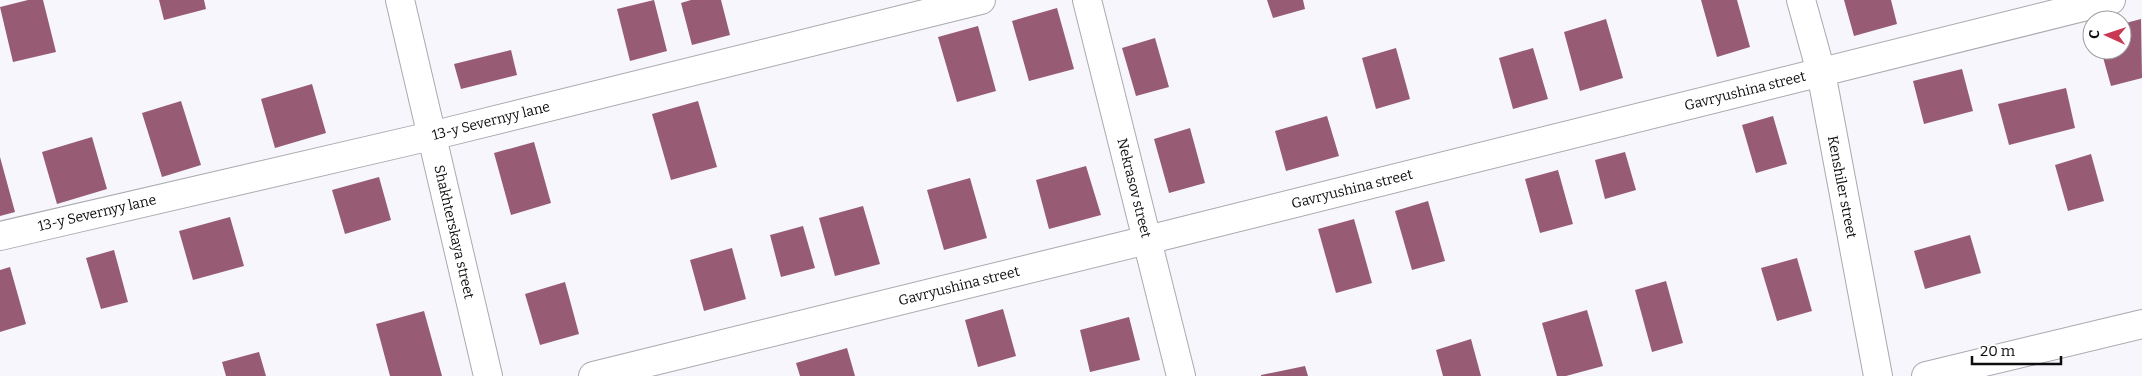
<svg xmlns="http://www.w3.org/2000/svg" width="2142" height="376" font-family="Bitter,serif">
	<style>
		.building { fill: #975c73 }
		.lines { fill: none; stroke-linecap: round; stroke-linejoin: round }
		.minor-casing { stroke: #a9a9af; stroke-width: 30 }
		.minor { stroke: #fff; stroke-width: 28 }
		.labels { text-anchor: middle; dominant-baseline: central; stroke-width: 4.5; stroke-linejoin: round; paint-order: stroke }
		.street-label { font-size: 14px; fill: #0d0d0f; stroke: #fff }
	</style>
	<rect width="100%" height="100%" fill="#f6f6fc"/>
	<path class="building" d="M28,0H43L56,52L13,62L0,7Z
		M159,0H204L206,9L164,20Z
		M654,0L667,51L630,61L617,9Z
		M691,0H721L730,35L692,45L681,3Z
		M1267,0H1303L1305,9L1273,18Z
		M1701,0H1737L1750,47L1717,57Z
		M1844,0H1891L1897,24L1854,36Z
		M1057,8L1074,69L1029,81L1012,21Z
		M1606,19L1623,78L1580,91L1564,32Z
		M2141,19L2142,78L2111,86L2101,50H2122V24Z
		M978,26L996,91L957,102L938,37Z
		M1155,38L1169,87L1136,96L1122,48Z
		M1396,48L1410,99L1376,109L1362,58Z
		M1533,48L1548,99L1513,109L1499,58Z
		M511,50L517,75L461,89L454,64Z
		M1962,69L1973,111L1924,124L1913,81Z
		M312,84L326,133L275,148L261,99Z
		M2066,88L2075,128L2009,145L1998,104Z
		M181,101L201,165L162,177L142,113Z
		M698,101L717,167L671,180L652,114Z
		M1327,116L1339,156L1286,171L1275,131Z
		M1773,116L1787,164L1756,173L1742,125Z
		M1190,128L1205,183L1169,193L1154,139Z
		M92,137L107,189L57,204L42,152Z
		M534,142L551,203L511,215L494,153Z
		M1625,152L1636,190L1605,199L1595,160Z
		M2091,154L2104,201L2068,211L2055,165Z
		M0,157L15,212L0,216Z
		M1086,166L1101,215L1049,229L1036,180Z
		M1558,170L1573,224L1540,233L1525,179Z
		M379,177L391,220L345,234L332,190Z
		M970,178L987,238L944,250L927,190Z
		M1428,201L1445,261L1412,270L1395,211Z
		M863,206L880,264L835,276L819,218Z
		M230,217L244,266L193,280L179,231Z
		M1354,219L1372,283L1336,293L1318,229Z
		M803,226L815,268L781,277L770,235Z
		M1970,235L1981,273L1925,289L1914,251Z
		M732,248L746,299L704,311L690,260Z
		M114,250L128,302L101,309L86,258Z
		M1797,258L1812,311L1777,321L1761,268Z
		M10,267L26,324L0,332V270Z
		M1666,281L1683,343L1652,352L1635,290Z
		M565,282L579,334L540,345L525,294Z
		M1003,309L1016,356L978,367L965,320Z
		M1587,310L1603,366L1566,376H1557L1542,323Z
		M424,311L442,376H390L376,324Z
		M1129,317L1140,360L1090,372L1080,330Z
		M1471,339L1481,376H1443L1436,350Z
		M847,348L855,376H800L796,363Z
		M259,352L266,376H226L222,362Z
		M1305,366L1308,376H1261V375Z"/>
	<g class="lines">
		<g class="minor-casing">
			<path id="minor" d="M400,0L488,376
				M1087,0L1181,376
				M1801,0L1821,72L1878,376
				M0,236L431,136L981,0
				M593,376L1147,240L2111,0
				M1926,376L2142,324"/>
		</g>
		<use href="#minor" class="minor"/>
	</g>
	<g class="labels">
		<g class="street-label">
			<text transform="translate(1745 91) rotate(-14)">Gavryushina street</text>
			<text transform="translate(491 121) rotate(-14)">13-y Severnyy lane</text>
			<text transform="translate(1842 187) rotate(79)">Kenshiler street</text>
			<text transform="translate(1134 188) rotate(76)">Nekrasov street</text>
			<text transform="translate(1352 189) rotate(-14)">Gavryushina street</text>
			<text transform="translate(97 213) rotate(-13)">13-y Severnyy lane</text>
			<text transform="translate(454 232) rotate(77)">Shakhterskaya street</text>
			<text transform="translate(959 286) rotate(-14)">Gavryushina street</text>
		</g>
	</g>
	<g transform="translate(2107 35) rotate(273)"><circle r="24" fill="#ffffff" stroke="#9e9e9f"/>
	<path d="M0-4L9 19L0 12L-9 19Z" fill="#c93952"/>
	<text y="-8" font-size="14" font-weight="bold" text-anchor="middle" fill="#0d0d0f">С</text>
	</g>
	<path d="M1972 356v8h89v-8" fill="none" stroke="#0d0d0f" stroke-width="2.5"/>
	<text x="1980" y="356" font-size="15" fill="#0d0d0f" stroke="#ffffff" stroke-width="4" paint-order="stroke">20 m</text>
</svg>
